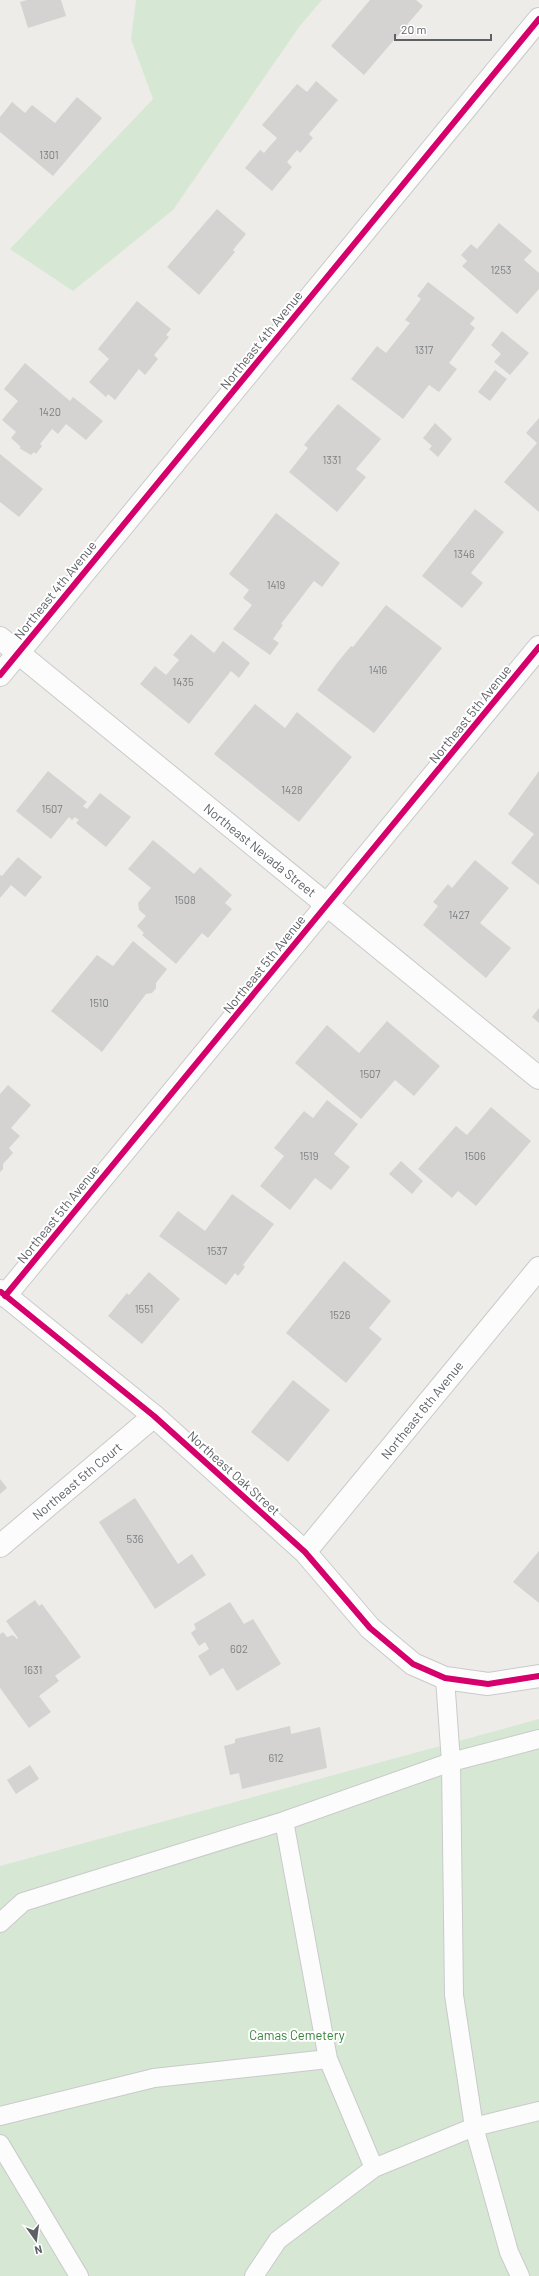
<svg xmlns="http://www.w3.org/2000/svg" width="539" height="2276" font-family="Barlow,sans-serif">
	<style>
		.green { fill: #d6e8d4 }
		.building { fill: #d4d3d1 }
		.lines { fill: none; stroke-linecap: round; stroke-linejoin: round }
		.service-casing { stroke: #c9caca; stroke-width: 20 }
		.minor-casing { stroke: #c9caca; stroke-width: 24 }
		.service { stroke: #fcfcfc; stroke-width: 18 }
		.minor { stroke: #fcfcfc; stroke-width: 22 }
		.cycleway-casing { stroke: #fff; stroke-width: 8 }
		.cycleway { stroke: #d6006c; stroke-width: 6 }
		.labels { text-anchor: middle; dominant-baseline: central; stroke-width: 4; stroke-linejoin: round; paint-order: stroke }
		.number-label { font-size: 11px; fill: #7c7f82 }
		.street-label { font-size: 13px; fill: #5d6166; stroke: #fff }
		.park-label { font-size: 13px; fill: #38823a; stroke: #fff }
	</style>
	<rect width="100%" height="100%" fill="#edece8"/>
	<path class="green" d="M136,0H322L299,27L173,210L73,291L10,249L153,99L131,39Z
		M539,1719V2276H0V1866Z"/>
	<path class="building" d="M27,0H61L66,16L28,28L20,2Z
		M370,0H416L423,6L364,75L331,46Z
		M316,81L338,100L309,134L313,138L300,153L297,150L287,162L292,167L272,191L245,168L260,150L264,153L277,138L262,125L297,84L307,92Z
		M77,97L102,118L53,176L0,132V117L12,102L25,113L32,105L55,123Z
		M217,209L246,234L233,250L235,252L199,295L167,267Z
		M499,223L532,251L524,260L539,273V289L517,314L462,266L467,261L461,255L471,244L477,249Z
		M428,282L475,318L470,324L475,328L449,363L457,369L439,392L429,385L403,419L351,379L377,346L386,353L410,323L405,320L421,299L417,296Z
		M137,301L171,329L166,335L169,337L154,355L158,359L145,375L139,369L115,400L108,394L106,397L89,382L109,359L98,349Z
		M502,331L529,353L510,375L494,362L501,354L491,345Z
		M25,363L70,401L73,397L103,421L86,440L66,424L58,434L52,429L40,444L42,446L36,454L34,452L31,455L19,448L21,447L11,438L16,432L2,420L18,401L4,389Z
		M495,370L507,379L490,401L478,392Z
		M338,404L381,439L356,469L366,477L337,512L289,472L308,448L304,445Z
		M539,418V512L504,482L537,443L526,433Z
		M435,423L452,439L438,457L429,449L432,446L423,438Z
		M0,454L43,489L19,517L0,502Z
		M475,509L504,532L471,573L483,583L462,608L422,576Z
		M276,513L340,563L322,587L314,581L281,624L283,625L273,639L279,643L270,655L233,629L252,605L243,598L249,590L229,574Z
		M386,605L442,648L374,733L317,690L337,663L351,646L353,647Z
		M191,634L214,653L223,641L250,663L239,678L231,671L189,724L140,684L155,666L166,675L179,660L173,655Z
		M255,704L285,728L297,712L352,757L299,822L214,754Z
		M48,771L87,802L83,806L87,809L100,793L131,817L106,847L76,823L79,820L75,817L72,820L69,817L51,839L16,811Z
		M539,771V885L511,863L534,834L508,814Z
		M153,840L194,874L200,867L232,895L225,903L232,909L208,938L202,933L176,964L142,935L144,933L137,926L146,916L139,910L138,903L151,888L128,869Z
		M18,857L42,877L25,897L11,885L0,898V875L2,876Z
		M475,860L509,888L480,923L511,948L486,978L423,925L438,906L433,902L448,884L452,888Z
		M133,941L167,969L156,983V988L152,993L146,994L102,1052L51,1011L97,955L113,966Z
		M539,1008V1023L532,1017Z
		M387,1021L440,1066L414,1096L395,1080L361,1119L295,1063L327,1025L359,1053Z
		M8,1085L31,1105L11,1128L20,1136L9,1148L13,1153L3,1164V1169L0,1172V1094Z
		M327,1100L358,1124L334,1154L350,1167L331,1190L315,1178L290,1210L260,1186L284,1156L274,1148L304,1111L313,1118Z
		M491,1107L531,1141L476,1206L458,1191L452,1198L418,1169L456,1126L467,1135Z
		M401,1161L423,1181L412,1194L389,1174Z
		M232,1194L274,1224L243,1265L245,1267L238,1276L235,1273L226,1285L159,1236L178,1211L205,1231Z
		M344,1261L391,1301L369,1328L382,1339L346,1383L286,1333Z
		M149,1272L180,1299L142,1344L108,1316L127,1293L129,1295Z
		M293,1380L330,1410L288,1462L251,1432Z
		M0,1479L7,1488L0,1494Z
		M135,1498L178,1564L192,1554L206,1575L155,1609L99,1522Z
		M539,1551V1603L513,1582Z
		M35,1600L39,1606L42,1604L81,1657L55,1676L59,1681L39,1696L51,1712L29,1728L0,1688V1634L3,1632L7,1637L13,1635L17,1639L18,1638L6,1621Z
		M230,1602L244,1624L253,1619L281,1664L237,1691L223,1668L210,1676L198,1656L209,1649L205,1642L199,1646L191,1633L196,1629L194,1624Z
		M290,1726L291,1734L320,1727L327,1768L242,1789L239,1773L230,1775L224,1746L235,1743V1739Z
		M30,1765L39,1779L16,1794L7,1780Z"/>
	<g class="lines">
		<g class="service-casing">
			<path id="service" d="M445,1678L451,1762L454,1995L474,2127L509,2252L520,2276
				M284,1821L328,2059L374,2168
				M0,1923L23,1902L284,1821L451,1762L539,1739
				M0,2116L154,2078L328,2059
				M0,2144L79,2276
				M254,2276L278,2240L374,2168L474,2127L539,2111"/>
		</g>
		<g class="minor-casing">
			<path id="minor" d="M0,638L539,1078
				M0,675L539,19
				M0,1291L154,1416L305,1552L370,1628L413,1664L445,1678L488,1684L539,1676
				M5,1296L539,647
				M0,1546L154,1416
				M305,1552L539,1268"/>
		</g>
		<use href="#service" class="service"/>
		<use href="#minor" class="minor"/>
		<g class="cycleway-casing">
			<path id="cycleway" d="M0,675L539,19
				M1,1292L154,1416L305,1552L370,1628L413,1664L445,1678L488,1684L539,1676
				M5,1296L539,647"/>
		</g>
		<use href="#cycleway" class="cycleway"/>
	</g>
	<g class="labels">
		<g class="number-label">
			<text x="49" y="154">1301</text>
			<text x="501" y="269">1253</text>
			<text x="424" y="349">1317</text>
			<text x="50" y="411">1420</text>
			<text x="332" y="459">1331</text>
			<text x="464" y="553">1346</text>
			<text x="276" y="584">1419</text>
			<text x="378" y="669">1416</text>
			<text x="183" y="681">1435</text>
			<text x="292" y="789">1428</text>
			<text x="52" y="808">1507</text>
			<text x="185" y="899">1508</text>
			<text x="459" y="914">1427</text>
			<text x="99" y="1002">1510</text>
			<text x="370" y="1073">1507</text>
			<text x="309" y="1155">1519</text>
			<text x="475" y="1155">1506</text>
			<text x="217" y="1250">1537</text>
			<text x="144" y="1308">1551</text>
			<text x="340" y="1314">1526</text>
			<text x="135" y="1538">536</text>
			<text x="239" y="1648">602</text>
			<text x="33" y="1669">1631</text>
			<text x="276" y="1757">612</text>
		</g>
		<g class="street-label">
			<text transform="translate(261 340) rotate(-51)">Northeast 4th Avenue</text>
			<text transform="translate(55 590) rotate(-51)">Northeast 4th Avenue</text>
			<text transform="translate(470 714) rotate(-51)">Northeast 5th Avenue</text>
			<text transform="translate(260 850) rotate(39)">Northeast Nevada Street</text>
			<text transform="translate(264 964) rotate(-51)">Northeast 5th Avenue</text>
			<text transform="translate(58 1214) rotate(-51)">Northeast 5th Avenue</text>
			<text transform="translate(422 1410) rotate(-51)">Northeast 6th Avenue</text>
			<text transform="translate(234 1473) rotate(42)">Northeast Oak Street</text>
			<text transform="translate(77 1481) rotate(-40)">Northeast 5th Court</text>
		</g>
		<g class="park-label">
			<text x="297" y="2035">Camas Cemetery</text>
		</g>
	</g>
	<g transform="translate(36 2240) rotate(166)" stroke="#ffffff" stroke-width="3" paint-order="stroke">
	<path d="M0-3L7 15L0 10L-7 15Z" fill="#5d6166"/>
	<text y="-6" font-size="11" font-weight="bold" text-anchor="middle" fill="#5d6166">N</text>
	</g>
	<path d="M395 34v6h96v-6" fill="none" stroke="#5d6166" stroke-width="2"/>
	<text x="401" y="34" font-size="12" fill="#5d6166" stroke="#ffffff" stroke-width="3" paint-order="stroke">20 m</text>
</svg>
